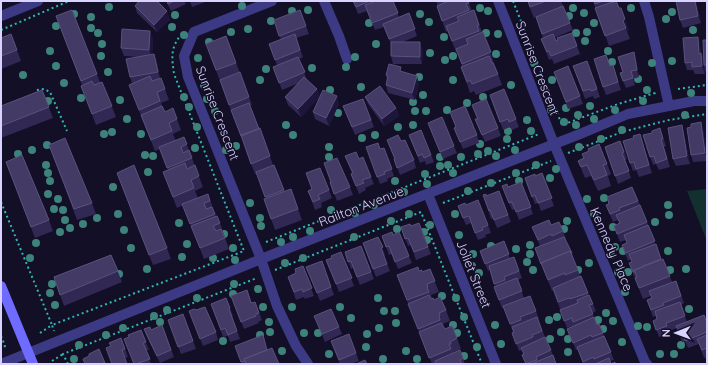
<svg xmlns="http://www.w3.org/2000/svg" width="708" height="365" font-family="Quicksand,sans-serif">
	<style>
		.green { fill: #12302f }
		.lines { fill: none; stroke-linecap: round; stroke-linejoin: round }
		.path { stroke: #2fb8b0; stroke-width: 2; stroke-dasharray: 2 3; stroke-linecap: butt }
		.minor { stroke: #3d3a85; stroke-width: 10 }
		.tertiary { stroke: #3d3a85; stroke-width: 10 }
		.secondary { stroke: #6f6bff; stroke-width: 10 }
		.tree { fill: #3d827b }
		.wall { fill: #312854 }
		.shaded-wall { fill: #1d163a }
		.building { fill: #433a66; stroke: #5a527e }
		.labels { text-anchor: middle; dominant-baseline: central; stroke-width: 3; stroke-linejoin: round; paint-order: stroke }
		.street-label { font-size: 13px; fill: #d9d4ff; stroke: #130f26 }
	</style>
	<rect width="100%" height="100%" fill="#130f26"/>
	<path class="green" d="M707,189V241L687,191Z"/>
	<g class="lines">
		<path class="path" d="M513,1L562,125L618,104L655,93V92
			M1,30L69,1
			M678,89L707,85
			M37,94L36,90L44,89L50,92L67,131
			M568,153L622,132L669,120L707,114
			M1,202L52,325L244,251L174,74C172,59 170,49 180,36
			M443,203L551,161
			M266,242L539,134
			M275,270L421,212L482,364
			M40,333L52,325L54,331
			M1,336L5,346L1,348
			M52,361L63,354
			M68,364L63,354L257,278"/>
		<path class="minor" d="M272,1L194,32L184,56L188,77L261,259L277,306L296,346L308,364
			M324,1L339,36L347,59
			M498,1L554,144L645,362L647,364
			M644,1L649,17L669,106
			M1,16L38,1
			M428,194L496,364"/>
		<path class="tertiary" d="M1,364L261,259L580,134L628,114L694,101H707"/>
		<path class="secondary" d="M1,286L33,364"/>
	</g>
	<g class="tree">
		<circle cx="242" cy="6" r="4"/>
		<circle cx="109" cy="7" r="4"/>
		<circle cx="480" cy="8" r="4"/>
		<circle cx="573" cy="8" r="4"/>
		<circle cx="631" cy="8" r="4"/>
		<circle cx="308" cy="10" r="4"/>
		<circle cx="292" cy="11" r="4"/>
		<circle cx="488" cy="11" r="4"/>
		<circle cx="672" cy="12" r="4"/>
		<circle cx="584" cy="13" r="4"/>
		<circle cx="74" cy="14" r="4"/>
		<circle cx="420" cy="14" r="4"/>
		<circle cx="175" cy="15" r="4"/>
		<circle cx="569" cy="16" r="4"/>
		<circle cx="91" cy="17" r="4"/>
		<circle cx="666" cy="19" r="4"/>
		<circle cx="271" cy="21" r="4"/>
		<circle cx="429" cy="22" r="4"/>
		<circle cx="369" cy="23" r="4"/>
		<circle cx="594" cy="23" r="4"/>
		<circle cx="56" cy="26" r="4"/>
		<circle cx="172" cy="27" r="4"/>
		<circle cx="91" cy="28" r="4"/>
		<circle cx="248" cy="29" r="4"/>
		<circle cx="693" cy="30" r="4"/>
		<circle cx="231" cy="32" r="4"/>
		<circle cx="587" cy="32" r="4"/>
		<circle cx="98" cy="33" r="4"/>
		<circle cx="486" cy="33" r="4"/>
		<circle cx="576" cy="33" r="4"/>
		<circle cx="498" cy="34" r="4"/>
		<circle cx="184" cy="35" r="4"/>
		<circle cx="444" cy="37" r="4"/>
		<circle cx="585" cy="41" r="4"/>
		<circle cx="209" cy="42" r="4"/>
		<circle cx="102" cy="44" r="4"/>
		<circle cx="376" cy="44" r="4"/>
		<circle cx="50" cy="51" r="4"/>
		<circle cx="608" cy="51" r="4"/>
		<circle cx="430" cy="53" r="4"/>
		<circle cx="496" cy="54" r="4"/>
		<circle cx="101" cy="56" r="4"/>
		<circle cx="453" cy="56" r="4"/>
		<circle cx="355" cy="57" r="4"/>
		<circle cx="198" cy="58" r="4"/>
		<circle cx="445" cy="60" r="4"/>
		<circle cx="672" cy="61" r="4"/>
		<circle cx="612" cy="62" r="4"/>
		<circle cx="534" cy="63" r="4"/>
		<circle cx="652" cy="63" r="4"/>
		<circle cx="56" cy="66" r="4"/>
		<circle cx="346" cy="67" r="4"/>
		<circle cx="312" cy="68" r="4"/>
		<circle cx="266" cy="69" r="4"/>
		<circle cx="108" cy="72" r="4"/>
		<circle cx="23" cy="75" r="4"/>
		<circle cx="419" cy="77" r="4"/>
		<circle cx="638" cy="79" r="4"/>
		<circle cx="260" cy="80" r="4"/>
		<circle cx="453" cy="80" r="4"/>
		<circle cx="552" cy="80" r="4"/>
		<circle cx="64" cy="83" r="4"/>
		<circle cx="204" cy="85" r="4"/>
		<circle cx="511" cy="85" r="4"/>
		<circle cx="361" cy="87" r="4"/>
		<circle cx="330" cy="90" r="4"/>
		<circle cx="647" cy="90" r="4"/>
		<circle cx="691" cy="93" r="4"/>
		<circle cx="423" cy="95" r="4"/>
		<circle cx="184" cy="97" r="4"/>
		<circle cx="483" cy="97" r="4"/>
		<circle cx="81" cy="98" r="4"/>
		<circle cx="207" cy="99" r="4"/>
		<circle cx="120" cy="100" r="4"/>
		<circle cx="48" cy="101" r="4"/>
		<circle cx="643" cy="101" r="4"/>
		<circle cx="413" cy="102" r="4"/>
		<circle cx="467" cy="103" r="4"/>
		<circle cx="590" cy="106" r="4"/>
		<circle cx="189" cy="107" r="4"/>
		<circle cx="566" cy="108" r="4"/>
		<circle cx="447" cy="110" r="4"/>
		<circle cx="551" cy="110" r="4"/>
		<circle cx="615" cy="110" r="4"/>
		<circle cx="215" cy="111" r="4"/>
		<circle cx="415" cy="111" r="4"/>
		<circle cx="426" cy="111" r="4"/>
		<circle cx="338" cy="113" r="4"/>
		<circle cx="578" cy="115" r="4"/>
		<circle cx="685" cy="115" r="4"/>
		<circle cx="127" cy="119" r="4"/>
		<circle cx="594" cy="119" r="4"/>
		<circle cx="527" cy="120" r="4"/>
		<circle cx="564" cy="122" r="4"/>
		<circle cx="286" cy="125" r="4"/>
		<circle cx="413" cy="125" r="4"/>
		<circle cx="576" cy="125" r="4"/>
		<circle cx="197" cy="127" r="4"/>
		<circle cx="398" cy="127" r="4"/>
		<circle cx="622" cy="130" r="4"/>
		<circle cx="508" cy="131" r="4"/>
		<circle cx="531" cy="131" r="4"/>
		<circle cx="112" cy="132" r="4"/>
		<circle cx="104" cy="134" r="4"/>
		<circle cx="141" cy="134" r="4"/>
		<circle cx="293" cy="135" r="4"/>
		<circle cx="375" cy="135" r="4"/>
		<circle cx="362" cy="138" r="4"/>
		<circle cx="507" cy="139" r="4"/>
		<circle cx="601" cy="139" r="4"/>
		<circle cx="480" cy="144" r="4"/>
		<circle cx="47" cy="145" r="4"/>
		<circle cx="236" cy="146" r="4"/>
		<circle cx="329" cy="147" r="4"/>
		<circle cx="579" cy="147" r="4"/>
		<circle cx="195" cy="148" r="4"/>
		<circle cx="32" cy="150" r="4"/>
		<circle cx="226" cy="150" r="4"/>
		<circle cx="515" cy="150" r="4"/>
		<circle cx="488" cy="151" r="4"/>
		<circle cx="18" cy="154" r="4"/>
		<circle cx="478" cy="154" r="4"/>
		<circle cx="145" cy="155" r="4"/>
		<circle cx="153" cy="156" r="4"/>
		<circle cx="496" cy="156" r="4"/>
		<circle cx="329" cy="157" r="4"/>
		<circle cx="440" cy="157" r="4"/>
		<circle cx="461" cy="157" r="4"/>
		<circle cx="46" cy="165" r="4"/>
		<circle cx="448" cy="165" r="4"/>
		<circle cx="536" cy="165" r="4"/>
		<circle cx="440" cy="166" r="4"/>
		<circle cx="556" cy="169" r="4"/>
		<circle cx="148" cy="172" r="4"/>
		<circle cx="48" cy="173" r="4"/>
		<circle cx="453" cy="173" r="4"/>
		<circle cx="516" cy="173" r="4"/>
		<circle cx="425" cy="174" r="4"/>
		<circle cx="550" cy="178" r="4"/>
		<circle cx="50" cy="181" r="4"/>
		<circle cx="395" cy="181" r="4"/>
		<circle cx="519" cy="181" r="4"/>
		<circle cx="491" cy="183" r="4"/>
		<circle cx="427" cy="184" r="4"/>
		<circle cx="113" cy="187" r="4"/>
		<circle cx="468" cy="191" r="4"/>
		<circle cx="404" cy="192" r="4"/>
		<circle cx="48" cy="194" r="4"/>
		<circle cx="604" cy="198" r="4"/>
		<circle cx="58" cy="199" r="4"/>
		<circle cx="587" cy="199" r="4"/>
		<circle cx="250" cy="203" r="4"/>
		<circle cx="374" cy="205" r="4"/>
		<circle cx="668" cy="205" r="4"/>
		<circle cx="54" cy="209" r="4"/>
		<circle cx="63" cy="210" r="4"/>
		<circle cx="331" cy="210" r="4"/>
		<circle cx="355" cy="213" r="4"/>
		<circle cx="118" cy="214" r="4"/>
		<circle cx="409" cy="214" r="4"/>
		<circle cx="455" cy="214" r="4"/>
		<circle cx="594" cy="214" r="4"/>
		<circle cx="669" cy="215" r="4"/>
		<circle cx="97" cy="218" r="4"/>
		<circle cx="260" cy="218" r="4"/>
		<circle cx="65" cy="220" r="4"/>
		<circle cx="391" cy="221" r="4"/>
		<circle cx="567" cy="221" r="4"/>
		<circle cx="655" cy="222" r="4"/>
		<circle cx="179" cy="223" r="4"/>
		<circle cx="83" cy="224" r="4"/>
		<circle cx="430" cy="225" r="4"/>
		<circle cx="261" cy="226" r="4"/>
		<circle cx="613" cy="227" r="4"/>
		<circle cx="70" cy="228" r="4"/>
		<circle cx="397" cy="229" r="4"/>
		<circle cx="564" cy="229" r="4"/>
		<circle cx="124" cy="230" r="4"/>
		<circle cx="310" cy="231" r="4"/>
		<circle cx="60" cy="232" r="4"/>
		<circle cx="424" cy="232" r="4"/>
		<circle cx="224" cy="234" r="4"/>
		<circle cx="459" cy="235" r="4"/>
		<circle cx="293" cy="237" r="4"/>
		<circle cx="354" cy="237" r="4"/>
		<circle cx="427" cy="240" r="4"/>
		<circle cx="281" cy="242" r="4"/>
		<circle cx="36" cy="243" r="4"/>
		<circle cx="187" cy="244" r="4"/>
		<circle cx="530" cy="245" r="4"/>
		<circle cx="491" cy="246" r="4"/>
		<circle cx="615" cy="247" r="4"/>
		<circle cx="131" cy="248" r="4"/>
		<circle cx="233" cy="248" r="4"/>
		<circle cx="516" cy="249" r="4"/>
		<circle cx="623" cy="251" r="4"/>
		<circle cx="668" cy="251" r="4"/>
		<circle cx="473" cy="254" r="4"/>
		<circle cx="530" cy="254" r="4"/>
		<circle cx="611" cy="255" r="4"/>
		<circle cx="182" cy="257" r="4"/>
		<circle cx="30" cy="258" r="4"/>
		<circle cx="213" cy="258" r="4"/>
		<circle cx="303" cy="258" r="4"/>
		<circle cx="235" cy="260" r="4"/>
		<circle cx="527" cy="262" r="4"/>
		<circle cx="285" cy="263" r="4"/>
		<circle cx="589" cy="263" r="4"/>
		<circle cx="472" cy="266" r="4"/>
		<circle cx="147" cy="269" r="4"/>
		<circle cx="686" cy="269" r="4"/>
		<circle cx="533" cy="270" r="4"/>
		<circle cx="578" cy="270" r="4"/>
		<circle cx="670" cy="270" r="4"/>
		<circle cx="618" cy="272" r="4"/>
		<circle cx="628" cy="272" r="4"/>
		<circle cx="479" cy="273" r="4"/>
		<circle cx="119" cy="274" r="4"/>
		<circle cx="476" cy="281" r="4"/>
		<circle cx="52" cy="284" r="4"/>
		<circle cx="234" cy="284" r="4"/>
		<circle cx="258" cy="289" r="4"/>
		<circle cx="625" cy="292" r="4"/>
		<circle cx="50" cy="293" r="4"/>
		<circle cx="233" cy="294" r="4"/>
		<circle cx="442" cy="296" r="4"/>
		<circle cx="197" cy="298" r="4"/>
		<circle cx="378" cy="298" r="4"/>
		<circle cx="456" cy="298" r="4"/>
		<circle cx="484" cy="303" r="4"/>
		<circle cx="55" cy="305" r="4"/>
		<circle cx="263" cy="307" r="4"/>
		<circle cx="292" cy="307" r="4"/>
		<circle cx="340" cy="307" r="4"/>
		<circle cx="689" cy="309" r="4"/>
		<circle cx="167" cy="310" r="4"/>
		<circle cx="384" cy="311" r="4"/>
		<circle cx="395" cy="311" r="4"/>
		<circle cx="606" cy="313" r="4"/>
		<circle cx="154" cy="316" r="4"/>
		<circle cx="464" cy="317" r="4"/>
		<circle cx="557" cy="317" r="4"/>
		<circle cx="351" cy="318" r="4"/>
		<circle cx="549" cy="320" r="4"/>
		<circle cx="598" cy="320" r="4"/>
		<circle cx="613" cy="321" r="4"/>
		<circle cx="160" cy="322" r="4"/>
		<circle cx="269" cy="322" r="4"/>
		<circle cx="396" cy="323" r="4"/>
		<circle cx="453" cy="325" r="4"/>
		<circle cx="495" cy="325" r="4"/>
		<circle cx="638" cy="326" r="4"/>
		<circle cx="647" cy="327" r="4"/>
		<circle cx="123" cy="328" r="4"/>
		<circle cx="379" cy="328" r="4"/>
		<circle cx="603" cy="329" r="4"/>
		<circle cx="270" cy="332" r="4"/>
		<circle cx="561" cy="332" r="4"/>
		<circle cx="304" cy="333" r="4"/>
		<circle cx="318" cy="333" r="4"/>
		<circle cx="457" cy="333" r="4"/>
		<circle cx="367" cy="334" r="4"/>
		<circle cx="106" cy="335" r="4"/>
		<circle cx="260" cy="335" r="4"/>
		<circle cx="550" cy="339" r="4"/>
		<circle cx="568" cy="339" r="4"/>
		<circle cx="223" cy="341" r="4"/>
		<circle cx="622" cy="342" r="4"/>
		<circle cx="501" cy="344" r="4"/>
		<circle cx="79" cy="345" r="4"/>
		<circle cx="681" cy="345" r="4"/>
		<circle cx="366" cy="347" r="4"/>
		<circle cx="477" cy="347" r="4"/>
		<circle cx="282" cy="351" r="4"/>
		<circle cx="406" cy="351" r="4"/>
		<circle cx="568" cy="352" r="4"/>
		<circle cx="329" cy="354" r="4"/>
		<circle cx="660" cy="354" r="4"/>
		<circle cx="674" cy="354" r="4"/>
		<circle cx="464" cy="356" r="4"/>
		<circle cx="74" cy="359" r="4"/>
		<circle cx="383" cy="359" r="4"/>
		<circle cx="417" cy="359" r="4"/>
	</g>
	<path class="wall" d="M166,1H184L186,4L171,11Z
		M190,1H208L192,7Z
		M353,1H393L399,17L409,13L417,36L403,42L423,50L422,64H393L391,56V44L384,27L375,30L367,11L358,14Z
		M436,1H468L472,11L474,10L482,32H483L494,63L502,85L476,95L474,91L470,93L461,67L462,66L457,52H456L448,31L446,32L437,6H438Z
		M527,1H561L573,30L554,38L556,41L572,33L580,54L554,64L552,59L549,60L541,39L543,38L536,17L534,18Z
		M593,1H616L619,8L629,30L627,31L630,39L609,46Z
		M696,1L701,23L683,28L680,20Z
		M135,6L170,19L157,32L137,13Z
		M72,10L100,82H102L116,117L96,125L81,86L82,85L56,16Z
		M300,10L309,34L296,38L303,57L299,59L307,80L317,89L320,97L301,117L288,105L285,97L299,83L282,90L273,67L277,65L269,44L281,40L274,20Z
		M150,31L153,39L152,54H154L157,62L160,78H161L169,100L161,103L165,112L173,108L181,130L173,134L176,141L184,137L203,187L195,191L198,198L208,194L216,216L220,223L229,249L204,259L183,205L177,208L163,172L168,170L160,149L155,151L129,85L132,83L130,77L139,57L124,56L121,48Z
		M226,36L252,105H250L259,129L260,128L273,165H274L284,191L291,189L302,220L275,230L264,199L266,198L257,174H255L206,44Z
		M698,37L700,45L701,53L704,59L707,40V73H706L704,67L705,74H695L693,70H687L685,63Z
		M1,38L17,50L21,61L1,69Z
		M636,60L639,77L633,79L635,85L626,88L623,81V72Z
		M587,61L600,97L594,99L593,96L585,99L573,66Z
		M613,65L621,90L606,95L603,87L610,66Z
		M403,72L419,84L415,100L388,93L386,85L387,80L386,75Z
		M554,72L580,96L583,104L568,109Z
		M42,90L53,118L1,138V106Z
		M490,95L516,119L519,127L512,130L510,127L503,130Z
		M365,97L396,108L399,116L384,126L368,104Z
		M363,99L374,127L355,135L343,106Z
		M339,104L329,126L315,119L313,112Z
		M472,105L498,128L501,136L485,142L475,119H477Z
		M450,112L477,135L479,143L463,149L454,128L456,127Z
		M428,123L454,146L457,153L443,159Z
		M660,128L666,146L664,147L670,167L659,170L656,164L653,165L650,157Z
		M421,130L434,162L426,165L425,161L420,163L409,135Z
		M703,130L707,156V161L693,162L691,155Z
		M684,133L690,164L676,166L673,159Z
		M387,140L401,141L414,160L416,168L400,175L394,159H395Z
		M620,141L627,159L625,160L631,178L618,184L605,147Z
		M642,142L652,173L639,177L636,170L633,171L630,163Z
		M49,145L92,203L96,214L77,220Z
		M366,147L380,149L384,148L394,176L387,179L388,181L380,184Z
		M589,151L607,164L611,174L608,176L611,186L598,191L591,176L585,178L578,161L584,158Z
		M345,156L359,159L371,177L374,184L365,188L366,190L359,194L351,174L352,173Z
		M6,162L49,220L53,231L35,238Z
		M324,163L350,187L353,195L337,201L330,182H331Z
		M306,173L329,190L332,198L321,203L322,207L315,210L308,191L312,189Z
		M542,173L554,206L541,211L538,203L535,204L525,178L535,176Z
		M521,182L533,214L519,220L515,209L512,210L505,193L508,187Z
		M121,184L167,248L171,259L153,265Z
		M632,187L640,205L647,222L661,260L663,259L672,282L676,281L684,303L681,305L687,322L707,323V357L704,358L699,344L688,348L685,341L682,342L677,328L669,331L670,334L659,337L653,321L657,319L656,316L653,317L647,300L652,298L651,296L643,299L629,263L632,262L631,259L628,261L622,245L627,243L626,240L620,242L614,226L619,223L618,220L613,222L606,205L609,204Z
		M499,191L511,222L497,228L493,218L491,219L483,195L486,196Z
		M458,206L488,225L491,233L485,235L486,237L478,240L471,223L466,225Z
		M419,223L431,254L416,260L411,245L408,246L401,227L411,226Z
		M551,225L563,231L566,239H565L572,253L580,276H581L589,296V295L596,311L592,313L594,317L597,325L603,333L614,360L610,361L611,364H615H583L578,350H576L567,329L574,325L567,328L553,290L552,291L535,248L540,246L532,227Z
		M393,235L409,256L412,263L398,269L392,254L389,255L382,236Z
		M378,237L385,255L384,256L390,271L376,277L366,251Z
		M504,241L510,258L514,257L522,278L518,280L524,298L530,296L539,319H538L545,337L551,350L556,364H526L522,355L524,354L522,350L519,351L512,333L514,332V331L513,332L504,307L502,308L494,287L495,286L490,270L488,271L480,251Z
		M361,246L374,279L360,285L353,268L351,269L345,252Z
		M341,252L354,286L339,292L326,260L331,258Z
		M111,255L122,282L64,306L54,277Z
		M322,261L334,295L320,301L307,267Z
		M303,266L314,296L305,299L304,297L296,300L288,277L296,273Z
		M430,269L439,292L431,295L432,298H431V299L434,300L446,310L450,321L443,324L444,326H443L445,329L457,338L461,349L454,352L463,358L465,364H466H432L412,314L397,275L419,271L422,272Z
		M247,290L252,303L255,302L262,320L258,322L259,323L244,329L231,296Z
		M226,298L233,316H232L240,339L230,342L228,336L223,337L211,304Z
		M183,314L196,349L181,354L168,320Z
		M314,316L339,327L342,334L325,342Z
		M192,318L216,332L218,340L203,346Z
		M162,325L174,357L160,363L147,337L144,329L151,330Z
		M141,330L149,350H146L151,364H134L129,337Z
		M121,338L128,357L125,358L111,346Z
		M331,341L356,353L359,361L351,364H340Z
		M265,343L267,350L279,364H242L235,346Z"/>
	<path class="shaded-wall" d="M695,1H696L701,23L698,16Z
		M167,11L170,19L157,32L154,25Z
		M625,19L629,30L627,31L630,39L623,21Z
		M150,31L153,39L152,58L149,50Z
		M698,37L700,45L701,61L699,54Z
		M420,42L423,50L422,64L420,57Z
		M634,52L636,60L639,77L637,70Z
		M701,53L704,61V65L705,74L702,66Z
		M154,54L157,62L160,79L158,72Z
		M417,76L419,84L415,100L412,93Z
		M317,89L320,97L301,117L298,109Z
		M337,96L339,104L329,126L326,118Z
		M396,108L399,116L384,126L382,119Z
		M701,122L703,130L707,159L705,153Z
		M682,125L684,133L690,164L687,156Z"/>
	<path class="building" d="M139,1H157L167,11L154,25L135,6Z
		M167,1H174L168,4Z
		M353,1H370L356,7Z
		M376,1H393L398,13L372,23L365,5Z
		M448,1H468L469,3L466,4L469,10L442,21L437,6Z
		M528,1H546L530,7Z
		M594,1H603L595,4Z
		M616,1L619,8H621L625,19L623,21L626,28L605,36L595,8Z
		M676,1H695L698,16L680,20Z
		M563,6L570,23L542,34L536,17Z
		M72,10L97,74L81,81L56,16Z
		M300,10L306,26L279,36L274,20Z
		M474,10L479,25L477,26L479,31L452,41L446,26L459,21L457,17Z
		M409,13L415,29L389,39L383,24Z
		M122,29L150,31L149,50L121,48Z
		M483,32L491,52L462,64L456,49L468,44L466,39Z
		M572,33L577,46L551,56L549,51L547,52L541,39L553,34L556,41L558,40L557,38Z
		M11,34L17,50L1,56V38Z
		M295,34L300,50L275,60L269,44Z
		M226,36L236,63L216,70L206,44Z
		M698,37L699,54L701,53L702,66L692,67V62L685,63L683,38Z
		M703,40H707V65H704Z
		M391,42H420V57L391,56Z
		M634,52L637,70L631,71L633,78L623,81L620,73L623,72L618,57Z
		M154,54L158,72L130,77L126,59Z
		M606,55L610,66L613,65L618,82L603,87L594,59Z
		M489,56L492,63H493L498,74L472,84L470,80L467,82L461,67Z
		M298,57L305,72L279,83L273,67Z
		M587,61L597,89L591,91L590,89L583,91L573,66Z
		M389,64L401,67L400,71L417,76L412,93L386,85L388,76L386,75Z
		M568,66L580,96L566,102L554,72Z
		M240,72L249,97L229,105L220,80Z
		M150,76L152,81L161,78L165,89L157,92L160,101L139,110L129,85Z
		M304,77L317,89L298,109L285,97Z
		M92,81L94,85L102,82L112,106L92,114L81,86Z
		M380,86L396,108L382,119L365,97Z
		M504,89L516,119L509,122L508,119L500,122L490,95Z
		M42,90L49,107L1,126V106Z
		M323,90L337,96L326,118L313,112Z
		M363,99L371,120L352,127L343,106Z
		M486,99L498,128L482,135L475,119H478L472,105Z
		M249,103L259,129L241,136L231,110Z
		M162,106L165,112L173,108L177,119L169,123L172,131L151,140L141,115Z
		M465,106L477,135L460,142L454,128L456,127L450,112Z
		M442,117L454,146L440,152L428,123Z
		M701,122L705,153L691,155L687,128L691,127V124Z
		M682,125L687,156L673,159L668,128Z
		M260,128L270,156L251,164L241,135Z
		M660,128L663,139H661L667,159L656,163L654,156L650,157L643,135L652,133V131Z
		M421,130L431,155L424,158L422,154L418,156L409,135Z
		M640,134L649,165L636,169L634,162L630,163L623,141L634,138L633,136Z
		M398,135L401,141L405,140L414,160L397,168L394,159H395L387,140Z
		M184,137L187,144L181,147L183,153L189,150L192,158L167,168L159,147Z
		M65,138L92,203L74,209L49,145Z
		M620,141L624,152L622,153L629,171L615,176L605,147Z
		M378,143L380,149L384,148L392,169L384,172L385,174L377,177L366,147Z
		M599,144L607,164L603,165L607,175L594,180L587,165L581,167L578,161L584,158L582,154L589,151L588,149Z
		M356,152L359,159L363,157L371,177L362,180L364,183L356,186L351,174L353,173L345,156Z
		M22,155L49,220L31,227L6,162Z
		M337,158L350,187L334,194L330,182H331L324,163Z
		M185,163L187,169L195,165L199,176L191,180L194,188L173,197L163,172Z
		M134,165L167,248L149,255L117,173Z
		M274,165L284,190L265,197L256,172Z
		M320,168L329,190L318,195L320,199L313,202L308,191L312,189L306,173Z
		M542,173L552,198L538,203L535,195L532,197L525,178L535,174V176Z
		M521,182L531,207L516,212L512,202L509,203L502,186L507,184L508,187Z
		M632,187L638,201L619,208L620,210L610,214L606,205L609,204L607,197Z
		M291,189L298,209L271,219L264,199Z
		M499,191L508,215L494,220L490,210L489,211L483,195L486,194V196Z
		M208,194L210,201L204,203L206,209L212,207L215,214L190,224L182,204Z
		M478,200L488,225L482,228L483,230L475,233L469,216L463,218L458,206L465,203L466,205Z
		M640,205L647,222L617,234L614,226L620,223L616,215Z
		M217,216L220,223L213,226L216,231L221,229L225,238L200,248L191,226Z
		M549,220L551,225L559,222L563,231L552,236L551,234L538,240L532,227Z
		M419,223L428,247L414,252L408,238L405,239L401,227L410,224L411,226Z
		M648,225L655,241L626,253L622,245L627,243L624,235Z
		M392,232L393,235L399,232L409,256L395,262L389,246L386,247L382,236Z
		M378,237L383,247L381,248L387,264L373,269L363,243Z
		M564,237L572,253H571L570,251L541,263V264L535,248Z
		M504,241L509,254L485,264L480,251Z
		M656,244L661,259L643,266V267L634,270L635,272H633L629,263L632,262L629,254Z
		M361,246L371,272L357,277L351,261L348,262L345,252Z
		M570,251L578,270L565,275V273L548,280L541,263Z
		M341,252L352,278L336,284L326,260L332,258L331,256Z
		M111,255L118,271L60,295L54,277Z
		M514,257L519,271L504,277L505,280L494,284L489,266Z
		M663,259L670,276L639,288L635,278L637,277L634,270Z
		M322,261L331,287L317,293L306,267Z
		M303,266L312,288L303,292L302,289L294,292L288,277L296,273L295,269Z
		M418,267L419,271L422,270V272L430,269L435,281L427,284L428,287H427L429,292L407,300L397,275Z
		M581,276L588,293L570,299L569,298L558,302L553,288Z
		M517,278L522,291L499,300L494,287Z
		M676,281L681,296L663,303L664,305L651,310L647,300L652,298L649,291Z
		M247,290L251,303L255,302L259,313L256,314V316L241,322L231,296Z
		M429,295L431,299L433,298L434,300L440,297L446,310L439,313L440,315L439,316L440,320L418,329L408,304Z
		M589,295L593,304L589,305L593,314L573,322L572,318L564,321L560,310L578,303L577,300Z
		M530,296L536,311L520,317L521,320L510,324L503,306Z
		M226,298L230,308L229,309L237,331L228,335L225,328L221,330L211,304Z
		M680,302L685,316L666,323L667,326L656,330L653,321L657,319L655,311Z
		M205,307L216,332L200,339L189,311L194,309L196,310Z
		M331,309L339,327L322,334L314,316Z
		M183,314L193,341L178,347L168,320Z
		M704,315L707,323V332L685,341L682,333L680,334L676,326Z
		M537,317L542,331L532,335L533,337L516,344L512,333L514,332L512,327Z
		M594,317L597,325L599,324L603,333L592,337L591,335L573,343L567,329Z
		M441,323L445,329L452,326L457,338L450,342L451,344H449L451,349L429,358L419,332Z
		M162,325L171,350L157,356L144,329L150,327L151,330Z
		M141,330L146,342L143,343L150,359L136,364H134L124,339L129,337L128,335Z
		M349,334L356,353L339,360L331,341Z
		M263,335L267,350L244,359L245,361L241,362L235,346Z
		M707,335V348L702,350L697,339Z
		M604,336L611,352L594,359L593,357L583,362L577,347Z
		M545,337L551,350L536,357L537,360L526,364L522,355L524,354L521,348Z
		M121,338L125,349L122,350L127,364H112L106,348L111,346L109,343Z
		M272,348L279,364H246L244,359Z
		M99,349L105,363H103V364H85L83,359L89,356V354Z
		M460,350L463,358L460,360L462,364H436L435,361Z
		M553,355L556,364H531Z
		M609,358L611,364L615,362V364H595Z
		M365,360L367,364H356Z"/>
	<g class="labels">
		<g class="street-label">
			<text transform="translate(538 68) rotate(69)">Sunrise Crescent</text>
			<text transform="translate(218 113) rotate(69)">Sunrise Crescent</text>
			<text transform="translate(361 206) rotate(-21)">Railton Avenue</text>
			<text transform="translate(612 249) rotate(67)">Kennedy Place</text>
			<text transform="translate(474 274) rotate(68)">Joliet Street</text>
		</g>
	</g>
	<rect width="708" height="365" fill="none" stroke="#d9d4ff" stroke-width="4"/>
	<g transform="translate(676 333) rotate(269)" stroke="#130f26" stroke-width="3" paint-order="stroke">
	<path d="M0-3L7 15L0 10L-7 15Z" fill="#d9d4ff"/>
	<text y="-6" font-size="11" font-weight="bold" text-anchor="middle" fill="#d9d4ff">N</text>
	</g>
</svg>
